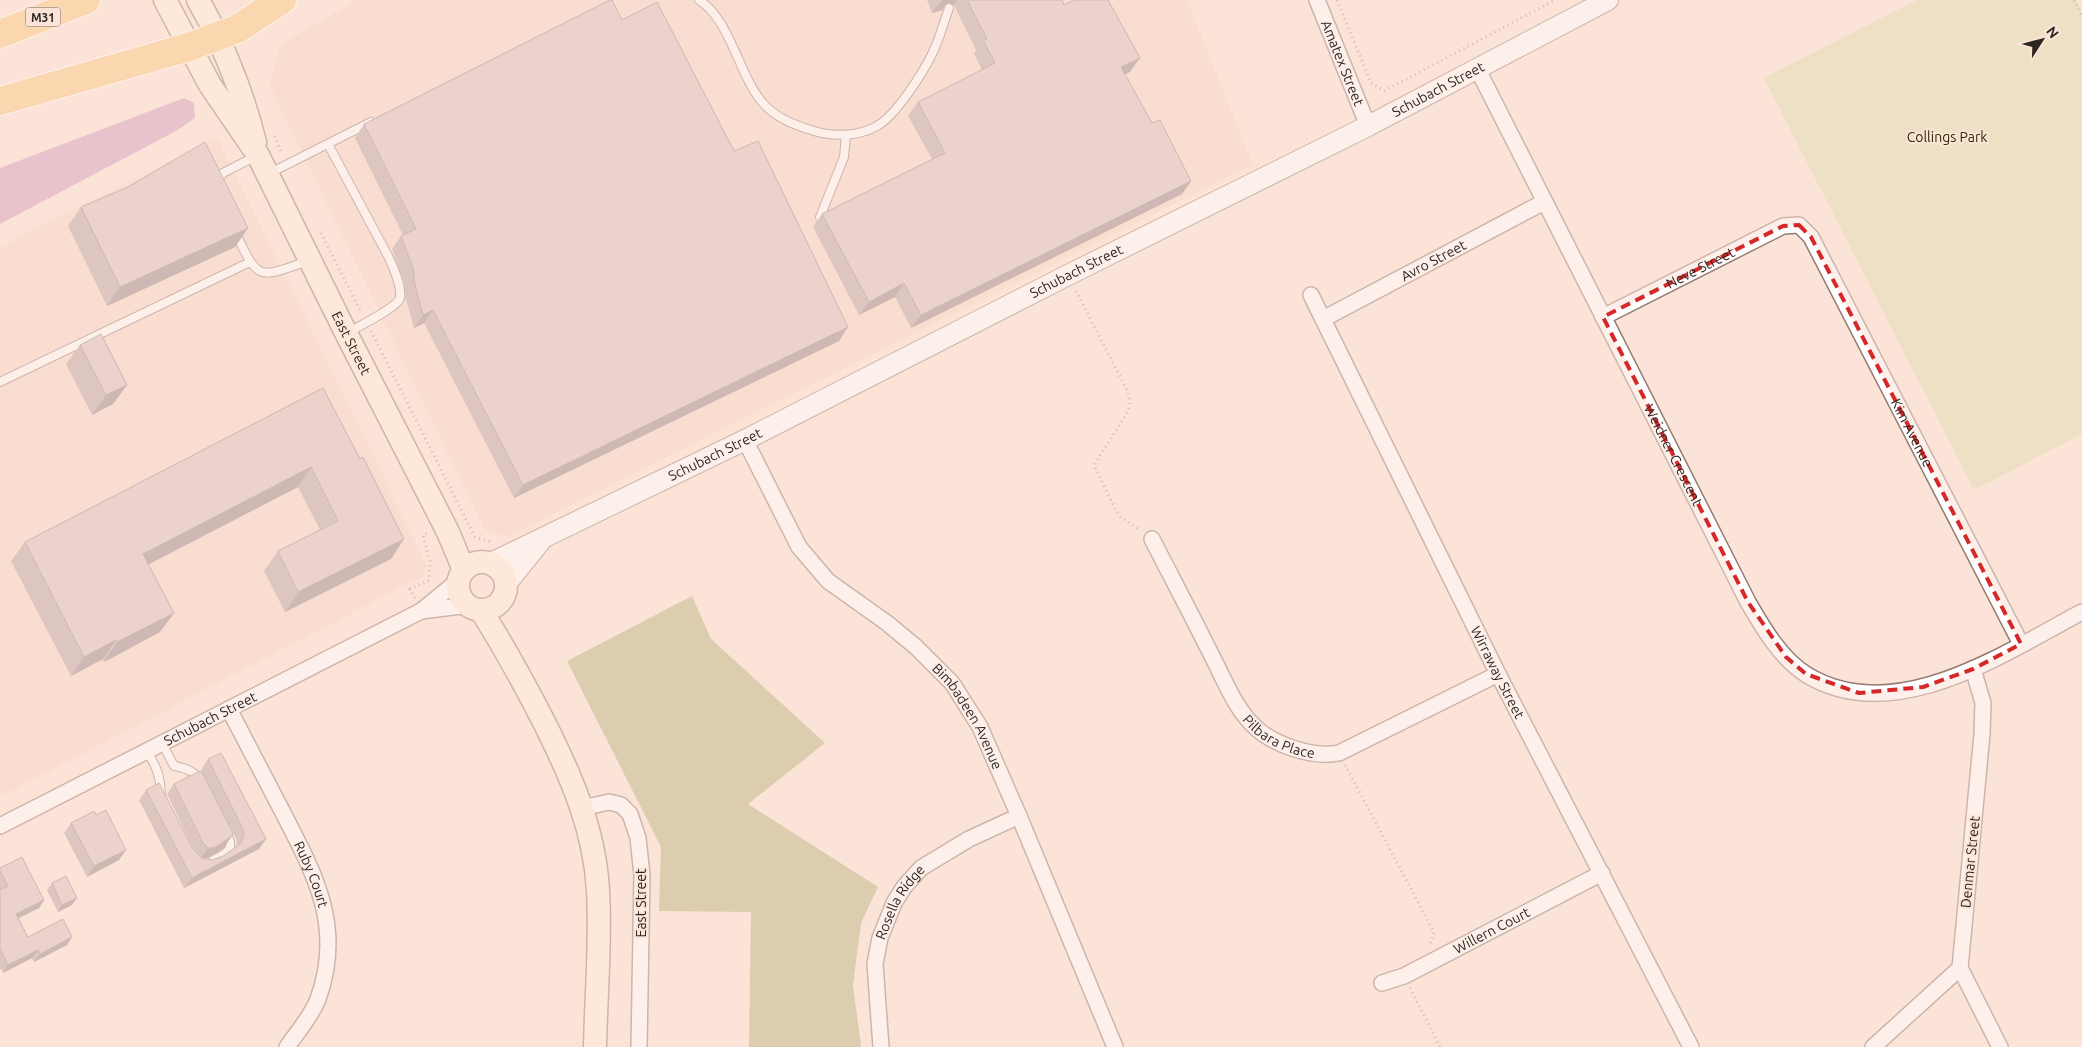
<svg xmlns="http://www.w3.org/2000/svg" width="2082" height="1047" font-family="Ubuntu,sans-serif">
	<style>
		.built { fill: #f5d4c6 }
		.green { fill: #dcdbae }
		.forest { fill: #b3b178 }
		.water { fill: #d29cbb }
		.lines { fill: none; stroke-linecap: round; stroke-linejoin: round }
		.service-casing { stroke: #937c72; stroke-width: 10 }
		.minor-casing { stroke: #937c72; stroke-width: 18 }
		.tertiary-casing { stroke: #937c72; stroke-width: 22 }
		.secondary-casing { stroke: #937c72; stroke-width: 25 }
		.motorway-casing { stroke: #fff; stroke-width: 30 }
		.path { stroke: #9f8d85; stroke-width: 3; stroke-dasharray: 1 4; stroke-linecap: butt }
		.service { stroke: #fff; stroke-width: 8 }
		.minor { stroke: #fff; stroke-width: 15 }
		.tertiary { stroke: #fff; stroke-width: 20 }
		.secondary { stroke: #feeed9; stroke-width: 22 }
		.motorway { stroke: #fac77f; stroke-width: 28 }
		.wall { fill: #baa3a3 }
		.shaded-wall { fill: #978485 }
		.building { fill: #d8bdbe; stroke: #978485 }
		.marked { fill: none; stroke: #d62828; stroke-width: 4; stroke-dasharray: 10 6; stroke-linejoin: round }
		.labels { text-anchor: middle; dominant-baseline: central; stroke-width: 4; stroke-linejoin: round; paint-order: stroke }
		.shield { fill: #fce3d8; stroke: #6c5f59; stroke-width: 1 }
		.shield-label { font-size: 12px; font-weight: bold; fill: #2f2622 }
		.street-label { font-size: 14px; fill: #2f2622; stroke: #fce3d8 }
		.park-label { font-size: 14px; fill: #2f2c00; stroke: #fce3d8 }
	</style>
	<rect width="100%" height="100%" fill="#fce3d8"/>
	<path class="built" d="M357,0H1187L1253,165L507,537L485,530L269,84L280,45Z
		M217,137L427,565L425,575L0,797V247Z"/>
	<path class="green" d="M1917,0H2076L2082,11V434L1974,490L1764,78Z"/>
	<path class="forest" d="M692,596L711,639L825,743L748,804L878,887L861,923L853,985L861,1047H749L751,912L659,911L661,847L567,661Z"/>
	<path class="water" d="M184,98L194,103L195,118L178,130L0,224V168Z"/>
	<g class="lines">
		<g class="service-casing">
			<path id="service" d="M699,0C730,19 739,75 762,102C774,117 794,125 811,130C831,137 858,137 877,126C898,114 930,63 938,40C942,30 945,19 949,8
				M328,144L388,256C393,266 402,287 400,298C397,308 357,327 347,333
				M270,173L371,122
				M216,182L223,173L256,156
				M820,217L844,157L846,135
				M235,232C259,281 257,279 308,261
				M0,382L250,262
				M162,743L174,766C186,768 194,771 201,781
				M147,751C157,768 160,775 161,795
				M212,861C231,851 235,849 225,830"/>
		</g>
		<g class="minor-casing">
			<g id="minor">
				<path id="s1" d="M1317,0L1368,126"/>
				<path id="s2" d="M1477,68L1748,602C1763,628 1781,659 1807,675C1895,728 2004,653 2082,612"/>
				<path id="s3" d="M1311,295L1498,674L1691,1047"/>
				<path id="s4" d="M1603,317L1783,226L1799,225L1811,237L2021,644"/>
				<path id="s5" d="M1323,319L1544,202"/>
				<path id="s6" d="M745,440L799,547L828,581L887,623L916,647L952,683L980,727L1019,816L1115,1047"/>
				<path id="s7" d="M1152,539C1172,578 1193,618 1213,658C1225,681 1235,708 1254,726C1273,745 1312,758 1339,753L1498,674"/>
				<path d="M421,611L469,605"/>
				<path d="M1973,669L1983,703L1982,734L1960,968L2000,1047"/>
				<path id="s8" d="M229,709C246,741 263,774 280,807C313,871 345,925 318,999C311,1017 298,1031 287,1047"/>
				<path d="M582,808L609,802L621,805L630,814L638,838L642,875L639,1047"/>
				<path id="s9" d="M0,826L421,611L459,580"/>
				<path id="s10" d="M1382,983L1404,976L1602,873"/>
				<path id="s11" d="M881,1047L875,964L880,938L894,903L904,887L921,868L969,839L1019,816"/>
				<path d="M1873,1047L1960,968"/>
			</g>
		</g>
		<g class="tertiary-casing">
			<g id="tertiary">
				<path id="s12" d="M491,563L745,440L1068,275L1368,126L1608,0"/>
				<path d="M506,584L540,542"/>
			</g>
		</g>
		<g class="secondary-casing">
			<g id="secondary">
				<path id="s13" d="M165,0L210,85L258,155L346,333L448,532L464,570"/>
				<path d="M198,0C224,45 242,91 255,142"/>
				<circle cx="482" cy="586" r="24"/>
				<path d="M481,610C504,647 524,683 544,722C571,776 595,830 598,891C601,943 596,995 595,1047"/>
			</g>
		</g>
		<g class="motorway-casing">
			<path id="motorway" d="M0,34L86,0
				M0,101L189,47L237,29L282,0"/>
		</g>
		<path class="path" d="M1337,0L1371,83L1384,91L1555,0
			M2074,0L2082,16
			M275,136L282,154
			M321,233L361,312
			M1076,291L1127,390L1130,400L1129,410L1094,465L1118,515L1140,530
			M371,331L475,537L492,542
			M415,598L410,589L429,580L430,561L423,535L427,533
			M1345,765L1434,932L1430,945
			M1410,988L1440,1047"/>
		<use href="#service" class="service"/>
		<use href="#minor" class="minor"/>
		<use href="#tertiary" class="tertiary"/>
		<use href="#secondary" class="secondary"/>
		<use href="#motorway" class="motorway"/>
	</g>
	<path class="wall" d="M927,0H1062L1064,5L1130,72L1125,74L1152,123L1191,181L1182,194L911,328L895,297L859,315L813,227L822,214L932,159L908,116L918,102L982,70L974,53L976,50L954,5L948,3L942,10L932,13Z
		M622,20L734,151L839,341L514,498L424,323L414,328L406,299L404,281L392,249L401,236L403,235L355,138L364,124Z
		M81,207L248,228L235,247L107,306L68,226Z
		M80,345L127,385L113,404L92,415L66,364Z
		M323,388L391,559L285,612L264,571L278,551L320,530L298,487L148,564L160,632L104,662L103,659L71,676L11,561L25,542Z
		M208,759L266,839L259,849L184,888L139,800L146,790L194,850L167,794L174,784L231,837L224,848L207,858H203L212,860L223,856L236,847L237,841L201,770Z
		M71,823L119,860L87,877L64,833Z
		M0,868L44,900L39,908L18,918L28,937H72L67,945L34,962L32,958L3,973L0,968Z
		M52,883L72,905L58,912L47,890Z"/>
	<path class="shaded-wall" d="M942,0H957L954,5L948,3L942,10L932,13Z
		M1140,58L1130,72L1112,80L1121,67Z
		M1191,181L1182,194L911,328L921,315Z
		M248,228L235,247L107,306L120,287Z
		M904,283L895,297L859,315L869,302Z
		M433,310L424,323L414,328L423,315Z
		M848,327L839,341L514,498L523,485Z
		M127,385L113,404L92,415L106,395Z
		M311,467L298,487L130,574L143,554Z
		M404,539L391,559L285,612L298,592Z
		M174,613L160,632L104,662L117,642Z
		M116,640L103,659L71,676L84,657Z
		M231,837L224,848L207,858H201L208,848Z
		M266,839L259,849L184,888L192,878Z
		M126,850L119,860L87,877L94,866Z
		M77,898L72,905L58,912L62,905Z
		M44,900L39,908L11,922L16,914Z
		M72,937L67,945L34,962L40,954Z
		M38,950L32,958L3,973L8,965Z"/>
	<path class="building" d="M610,0H612L622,20L657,2L734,151L758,141L848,327L523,485L433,310L423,315L415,285L413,268L401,236L416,229L364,124Z
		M967,0H1062L1064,5L1074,0H1108L1140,58L1121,67L1152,123L1160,120L1191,181L921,315L904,283L869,302L822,214L945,153L918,102L995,63L983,40L987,39Z
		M205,142L248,228L120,287L81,207L128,187Z
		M101,334L127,385L106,395L80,345Z
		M323,388L360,459L363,457L404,539L298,592L278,551L338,521L311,467L143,554L174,613L117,642L116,640L84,657L25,542Z
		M221,753L266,839L192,878L146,790L159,783L193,849L202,858L212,860L223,856L240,844L243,839L244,831L208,759Z
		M200,771L202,772L233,833L231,837L214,848H208L203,843L174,784Z
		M106,810L126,850L94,866L71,823L94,811L96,815Z
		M22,857L44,900L16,914L28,937L63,919L72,937L40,954L38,950L8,965L0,949V890L8,886L0,871V868Z
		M66,876L77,898L62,905L52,883Z"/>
	<path d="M0 0H2082V1047H0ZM1799,225L1811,237L2021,644L1973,669L1923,687L1859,693L1806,674L1786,657L1748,602L1603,317L1783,226Z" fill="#fce3d8" fill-opacity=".55" fill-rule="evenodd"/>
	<path class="marked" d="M1799,225L1811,237L2021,644L1973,669L1923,687L1859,693L1806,674L1786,657L1748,602L1603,317L1783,226Z"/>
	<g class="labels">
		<rect class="shield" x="25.5" y="7.5" width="35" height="19" rx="4"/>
		<g class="shield-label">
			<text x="43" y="17">M31</text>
		</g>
		<g class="street-label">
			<text stroke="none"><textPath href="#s1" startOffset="68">Amatex Street</textPath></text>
			<text stroke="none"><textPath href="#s12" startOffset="1059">Schubach Street</textPath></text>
			<text stroke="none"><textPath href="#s5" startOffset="125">Avro Street</textPath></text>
			<text stroke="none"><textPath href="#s4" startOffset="109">Neve Street</textPath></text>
			<text stroke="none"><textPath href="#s12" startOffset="654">Schubach Street</textPath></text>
			<text stroke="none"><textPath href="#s13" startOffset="391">East Street</textPath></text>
			<text stroke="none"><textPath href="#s4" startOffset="455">Kim Avenue</textPath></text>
			<text stroke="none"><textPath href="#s12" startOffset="249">Schubach Street</textPath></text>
			<text stroke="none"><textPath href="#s2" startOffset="434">Weidner Crescent</textPath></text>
			<text stroke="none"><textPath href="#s3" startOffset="421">Wirraway Street</textPath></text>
			<text stroke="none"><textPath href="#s6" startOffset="362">Bimbadeen Avenue</textPath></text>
			<text stroke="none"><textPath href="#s9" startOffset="236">Schubach Street</textPath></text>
			<text stroke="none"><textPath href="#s7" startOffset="241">Pilbara Place</textPath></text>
			<text transform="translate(1970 862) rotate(-84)">Denmar Street</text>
			<text stroke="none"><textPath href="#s8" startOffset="185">Ruby Court</textPath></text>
			<text transform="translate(641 903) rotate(-90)">East Street</text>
			<text stroke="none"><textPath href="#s11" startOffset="151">Rosella Ridge</textPath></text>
			<text stroke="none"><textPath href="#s10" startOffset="122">Willern Court</textPath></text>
		</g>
		<g class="park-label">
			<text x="1947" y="137">Collings Park</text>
		</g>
	</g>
	<g transform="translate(2042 40) rotate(54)" stroke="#fce3d8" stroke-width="4" paint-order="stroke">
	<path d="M0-4L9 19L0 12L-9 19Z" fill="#2f2622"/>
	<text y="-8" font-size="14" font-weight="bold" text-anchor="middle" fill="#2f2622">N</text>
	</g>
</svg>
